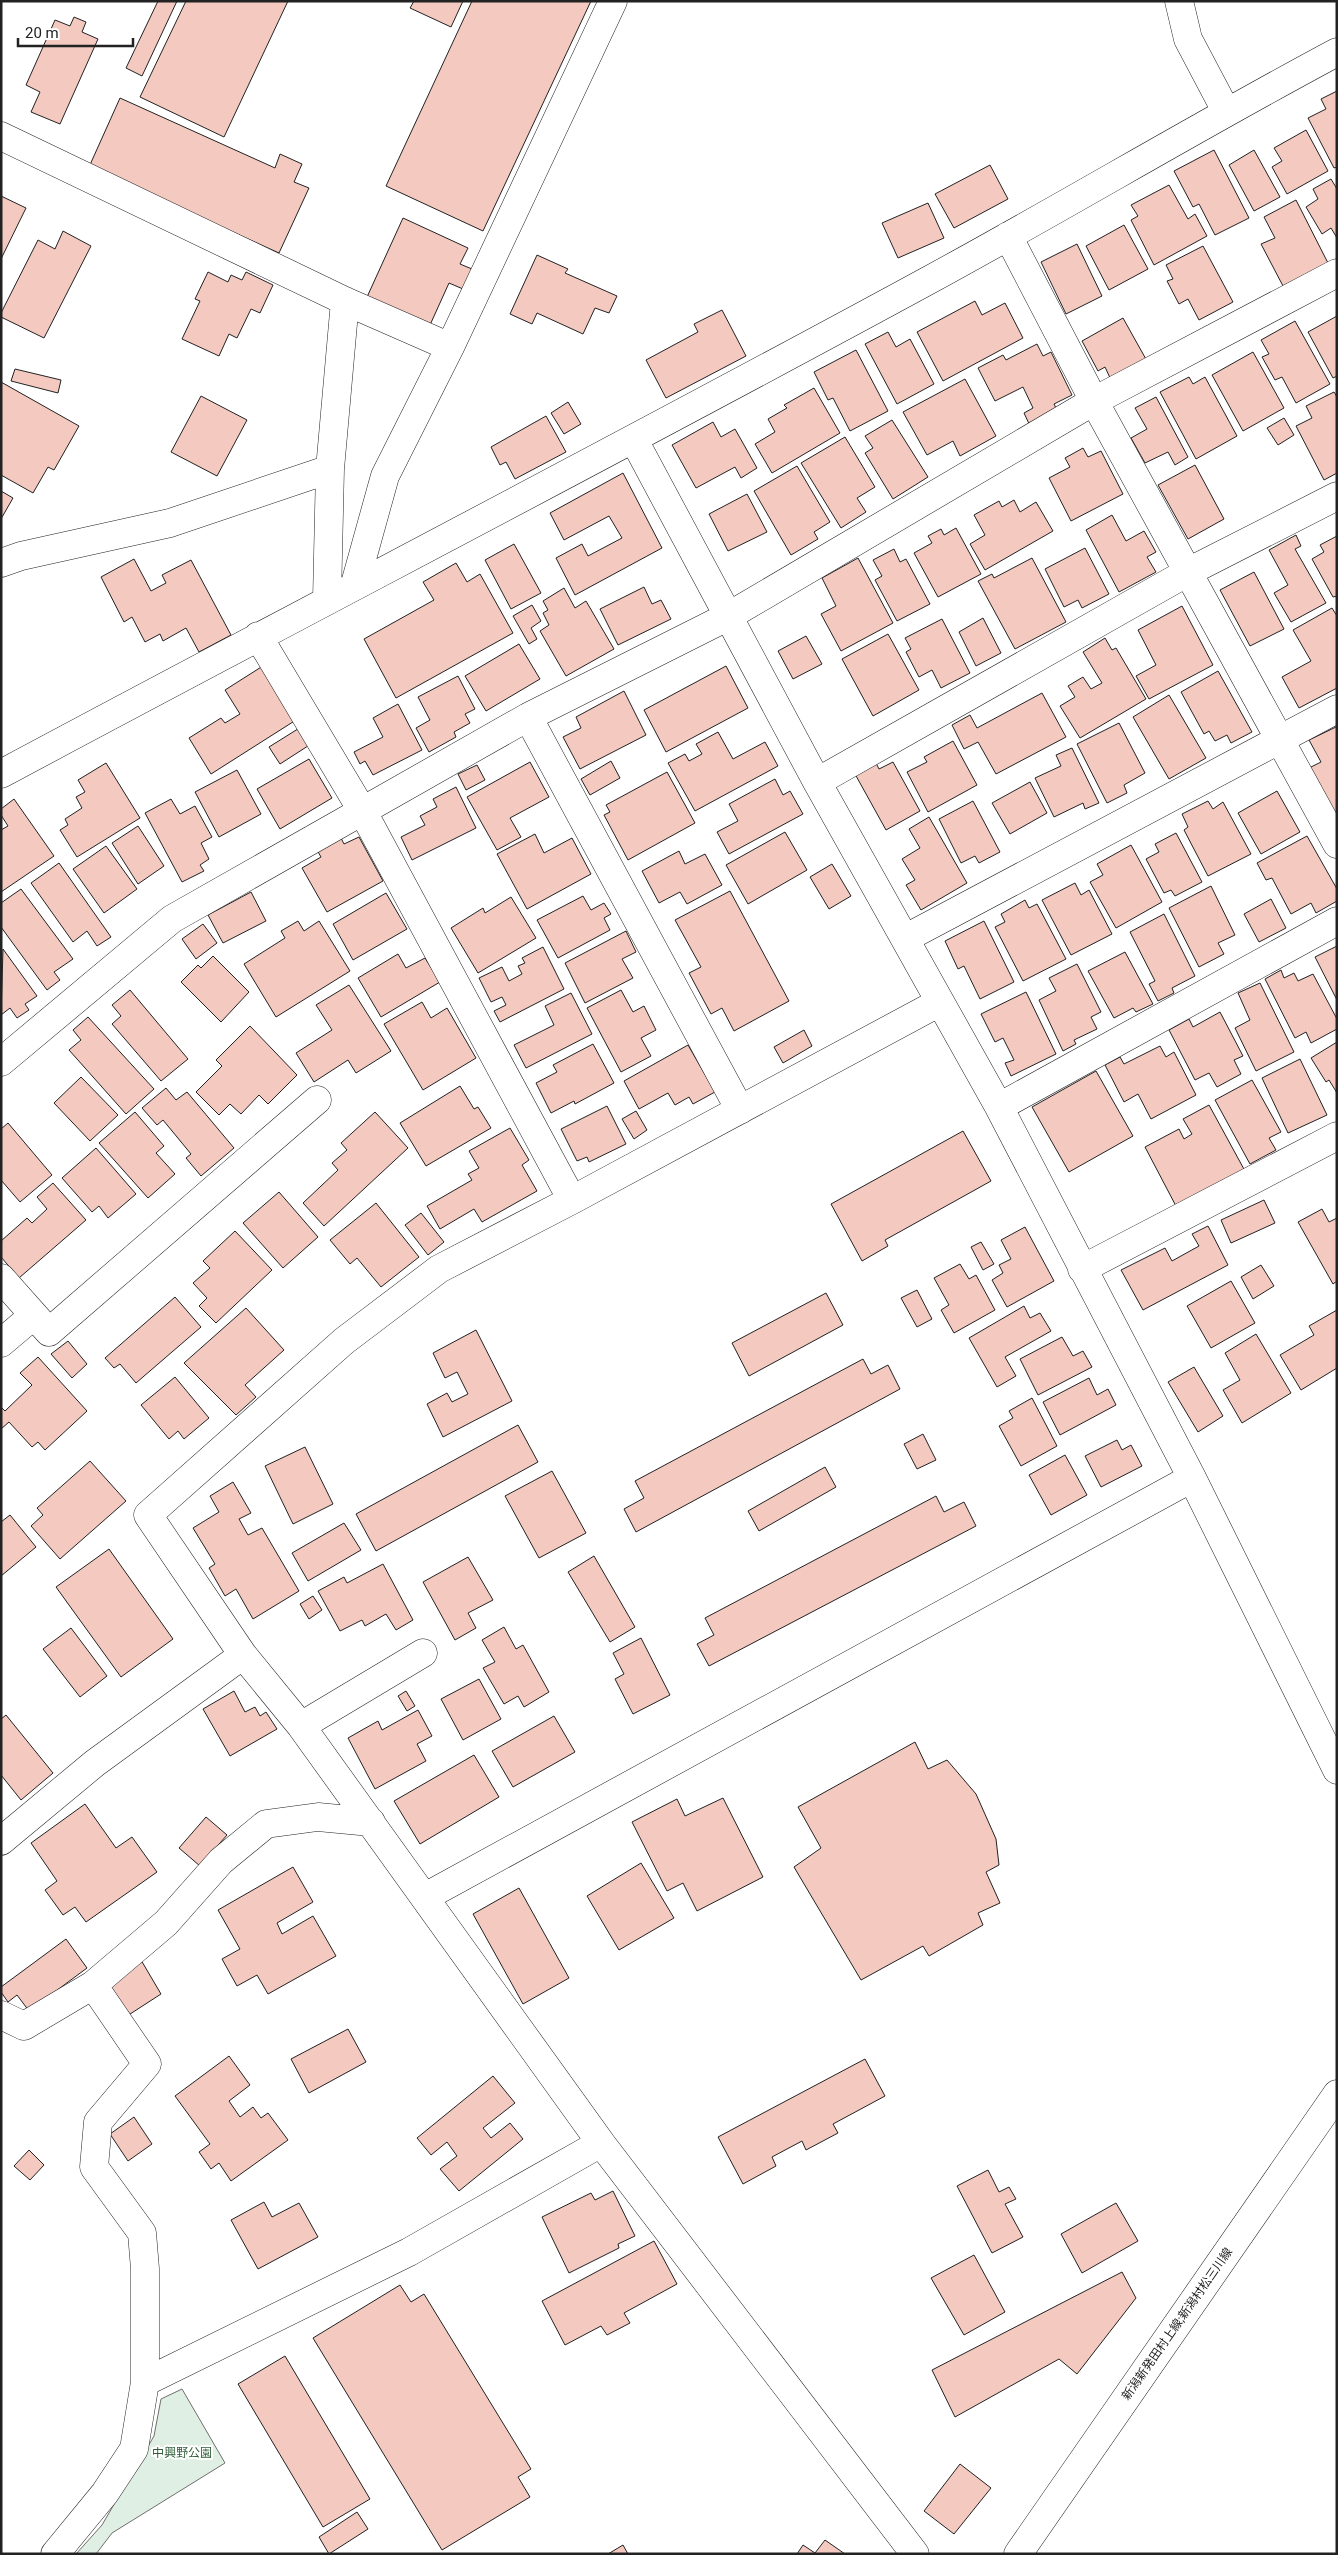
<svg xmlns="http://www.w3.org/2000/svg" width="1338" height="2555" font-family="Roboto,'Noto Sans JP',sans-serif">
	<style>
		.green { fill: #e0efe3; stroke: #6f6f6f }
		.building { fill: #f3c9c0; stroke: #222 }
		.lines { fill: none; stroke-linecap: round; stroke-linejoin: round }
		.street-casing { stroke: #222; stroke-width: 29 }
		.primary-casing { stroke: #222; stroke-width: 29 }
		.street { stroke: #fff; stroke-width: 28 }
		.primary { stroke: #fff; stroke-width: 28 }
		.labels { text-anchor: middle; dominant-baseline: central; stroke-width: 4; stroke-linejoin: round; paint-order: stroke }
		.street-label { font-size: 12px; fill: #222; stroke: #fff }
		.park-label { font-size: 12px; fill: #2f5e38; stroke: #fff }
	</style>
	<rect width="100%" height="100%" fill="#fff"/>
	<path class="green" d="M182,2389L225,2463L112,2533L96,2554H76L102,2525L154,2436L161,2399Z"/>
	<path class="building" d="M158,1H177L142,76L126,68Z
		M186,1H288L224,137L140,97Z
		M414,1H463L451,27L410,8Z
		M472,1H591L483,231L386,186Z
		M74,17L86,22L82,32L98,39L60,124L31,112L40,92L26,85L55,20L70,26Z
		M1337,91V167L1334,168L1308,118L1326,109L1321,99Z
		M120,98L275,168L280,154L302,164L294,182L309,188L279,253L89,167Z
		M1306,130L1328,171L1287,194L1272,167L1282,161L1274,148Z
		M1214,150L1249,218L1215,235L1199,204L1193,207L1174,171Z
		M1254,150L1280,197L1254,211L1229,165Z
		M990,165L1008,199L954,228L935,194Z
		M1331,179L1337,189V238L1331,228L1322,234L1306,207L1318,199L1313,189Z
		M1169,185L1188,219L1195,214L1207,236L1154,265L1131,220L1138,216L1131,205Z
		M1,196L26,208L1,259Z
		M1296,200L1328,263L1283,286L1261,244L1275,238L1264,217Z
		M928,203L944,238L898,258L882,223Z
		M403,218L468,248L460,264L472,269L463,289L449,283L430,325L367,297Z
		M1124,225L1148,269L1109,290L1086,246Z
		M63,231L91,246L44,338L1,317V313L38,240L55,249Z
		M1077,244L1102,296L1066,314L1041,262Z
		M1203,246L1233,302L1199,320L1188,299L1179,304L1167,281L1173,279L1166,265Z
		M537,255L568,269L565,273L617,296L609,313L595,308L583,334L537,313L532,324L510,314Z
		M208,272L228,282L231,275L242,280L246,272L273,285L260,313L251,309L237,338L229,334L219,356L182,339L200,301L195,299Z
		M975,301L982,315L1005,303L1023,338L943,381L917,332Z
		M722,310L746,356L666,398L646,360L698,332L694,324Z
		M1337,316V376L1333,378L1308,332Z
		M1123,318L1147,361L1111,380L1105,367L1098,371L1082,341Z
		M1295,321L1330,384L1296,403L1282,377L1275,380L1262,357L1269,354L1261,340Z
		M888,332L896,347L910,339L934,384L897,404L865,344Z
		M1037,344L1043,356L1051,352L1072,395L1054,404L1059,414L1031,428L1024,413L1033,408L1023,387L995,401L978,368L1003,355L1006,360Z
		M856,350L888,411L850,431L833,398L828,400L814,372Z
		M1253,352L1284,408L1243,431L1212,375Z
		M15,369L61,380L58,393L11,381Z
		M1189,377L1193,384L1205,377L1237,436L1196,459L1160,392Z
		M965,379L996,436L960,456L953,441L927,455L903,412Z
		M1,382L79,426L54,470L48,467L33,493L1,475Z
		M814,388L840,433L772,473L755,444L775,432L768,419L787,408L784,405Z
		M1334,392L1337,397V473L1324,480L1296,426L1312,418L1306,406Z
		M201,396L247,420L217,476L171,452Z
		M1156,397L1188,457L1175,465L1168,452L1145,463L1131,438L1147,429L1135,408Z
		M568,402L581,424L564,434L551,413Z
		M546,416L566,452L515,479L506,462L500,465L491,447Z
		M1284,418L1294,435L1278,445L1267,428Z
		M892,420L928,477L893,499L865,453L873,448L865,436Z
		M713,422L721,437L735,429L757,468L741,478L735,467L696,488L672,445Z
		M845,437L875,487L857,498L866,512L841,528L801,463Z
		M1083,448L1088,457L1101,451L1123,494L1071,521L1049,478L1070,467L1065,458Z
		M1195,465L1224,519L1188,539L1158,485Z
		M797,466L830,522L814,532L818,539L791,555L754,491Z
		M623,473L662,548L575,595L556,558L582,544L588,556L622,538L609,516L564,540L550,513Z
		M1,491L13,498L1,519Z
		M747,494L767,532L728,551L709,514Z
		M1014,500L1020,512L1036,502L1053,531L985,570L970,544L985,535L974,515L999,501L1002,507Z
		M1112,515L1126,541L1144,531L1156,552L1147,557L1156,572L1119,592L1086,530Z
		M956,528L981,574L938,597L914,553L932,543L928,536L941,529L944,535Z
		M1296,535L1301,546L1295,549L1326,603L1291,622L1274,593L1288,585L1269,550Z
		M1337,536V596L1333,597L1312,559L1324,552L1320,545Z
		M514,544L541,593L511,609L485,560Z
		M1085,548L1109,594L1082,608L1078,600L1064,607L1045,569Z
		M894,549L900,562L906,559L930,604L897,621L875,580L882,576L873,560Z
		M858,558L893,623L841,651L821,614L836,606L822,578Z
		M1032,558L1066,622L1015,649L978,581L992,574L994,578Z
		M134,559L151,591L166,583L162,575L191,560L231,635L199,652L186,628L163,641L160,634L145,642L132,617L124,622L101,577Z
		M456,563L467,582L480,574L513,633L396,698L364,639L434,600L423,582Z
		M1254,572L1284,629L1250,646L1220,590Z
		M644,587L652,604L661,600L671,619L618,645L600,609Z
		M564,588L575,608L586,601L614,649L566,676L540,631L549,625L543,613L548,610L543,601Z
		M532,605L541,621L531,628L537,639L529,644L513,616Z
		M1182,606L1213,665L1149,699L1136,676L1156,665L1138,630Z
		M1332,608L1337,616V688L1299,708L1282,677L1311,661L1293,630Z
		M983,618L1001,653L976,666L959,632Z
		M942,619L970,673L941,688L932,670L919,677L906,652L911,649L905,638Z
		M888,634L919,690L873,716L842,659Z
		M806,636L822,664L793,679L778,651Z
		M1105,638L1112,650L1116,648L1146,699L1080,738L1060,706L1075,697L1068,686L1083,677L1091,689L1102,683L1083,652Z
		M519,644L540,679L486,711L465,676Z
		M266,664L296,720L211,774L189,738L221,718L225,723L240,714L225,690Z
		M726,666L748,708L666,752L644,710Z
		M1218,671L1252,732L1231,743L1227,735L1215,741L1209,731L1204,734L1181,692Z
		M458,676L475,709L465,714L470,723L454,732L456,737L429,752L416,728L430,720L418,697Z
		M624,691L646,735L580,769L563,737L581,728L576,717Z
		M1042,693L1066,737L996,774L978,742L964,749L952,725L970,715L977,728Z
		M1169,695L1206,758L1169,779L1133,717Z
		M398,704L422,750L373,775L365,761L360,764L354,752L383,737L373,718Z
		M1119,723L1145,773L1124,785L1127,793L1107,803L1077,744Z
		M301,727L311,744L280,764L269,747Z
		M1336,727L1337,728V815L1309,768L1321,762L1309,740Z
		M718,732L733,759L765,742L778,766L695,811L668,763L685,754L689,761L702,754L696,744Z
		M953,741L977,785L928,812L907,772L927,762L924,757Z
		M1072,748L1099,803L1085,809L1083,803L1054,817L1035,778L1061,766L1056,755Z
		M309,759L332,798L280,829L257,789Z
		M611,761L620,778L590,795L581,779Z
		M530,762L549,797L510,818L521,837L497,850L467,797Z
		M893,762L920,811L886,830L855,774L876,763L879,769Z
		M106,763L140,818L77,857L60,830L68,825L65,819L82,808L76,797L85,792L78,780Z
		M477,765L485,780L466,790L458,774Z
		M237,770L261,814L219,837L195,792Z
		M667,772L695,823L628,860L604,815L610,812L606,805Z
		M775,779L783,795L790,791L803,814L729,854L717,832L738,821L729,804Z
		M1030,782L1047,813L1010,834L992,803Z
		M456,787L476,828L412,860L401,837L425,825L420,816L437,807L433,799Z
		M1277,791L1300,832L1261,854L1238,813Z
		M14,799L54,856L1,892V830L8,826L1,815V809Z
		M171,799L180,814L195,806L212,837L201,843L209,859L200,865L204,871L182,882L145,813Z
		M973,801L1000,852L979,863L975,856L961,863L939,819Z
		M1208,801L1213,809L1223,802L1251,854L1208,876L1184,830L1188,827L1182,814Z
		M929,817L967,883L921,910L906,885L915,880L902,859L920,848L909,829Z
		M138,826L164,866L138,884L112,843Z
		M785,832L807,870L748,904L726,865Z
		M1176,833L1202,882L1175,896L1171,890L1164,893L1146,859L1159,852L1155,844Z
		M535,834L544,853L572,838L591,874L527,909L497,854Z
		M1307,836L1337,889V901L1316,913L1311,903L1291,914L1272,878L1266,880L1257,863Z
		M359,837L383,881L327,912L302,868L321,857L317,850L341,838L344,844Z
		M1131,845L1162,902L1116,928L1090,882L1103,875L1097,864Z
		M106,846L137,889L104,913L73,869Z
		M679,851L685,864L705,854L722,885L687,904L680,892L659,903L642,871Z
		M59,863L111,937L97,946L87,931L73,942L31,883Z
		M832,864L851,896L829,909L810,877Z
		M1075,883L1081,895L1089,890L1112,934L1071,955L1042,900Z
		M1211,886L1235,935L1218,943L1224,954L1199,967L1169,908Z
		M21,889L73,959L54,972L60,980L47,990L1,927V903Z
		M730,891L789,1001L734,1031L722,1008L711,1014L689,973L701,967L675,920Z
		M251,892L266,921L223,943L208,915Z
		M386,893L407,929L353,960L333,924Z
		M583,896L591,910L604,903L611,914L604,918L610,930L558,958L537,920Z
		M511,897L536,938L478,973L451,928L483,908L485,913Z
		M1271,899L1286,928L1259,942L1244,914Z
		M1025,900L1029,908L1037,904L1066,959L1023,981L995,927L1005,922L1001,914Z
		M1164,914L1195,976L1172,988L1174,993L1158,1001L1149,984L1155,981L1130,932Z
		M298,921L304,931L319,921L350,971L276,1017L244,964L285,938L281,931Z
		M984,921L1014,982L980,999L964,966L958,969L945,941Z
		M203,924L217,943L196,959L182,939Z
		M626,931L636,952L622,959L633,978L585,1003L565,963Z
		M1337,946V1000L1315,957Z
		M543,947L564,989L500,1022L494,1011L506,1005L502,997L491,1002L479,978L502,967L509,981L522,974L518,966L525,963L522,958Z
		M3,949L37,996L25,1004L29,1010L17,1018L10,1008L1,1015Z
		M1125,952L1153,1004L1136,1012L1133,1008L1114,1018L1088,971Z
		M398,954L406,968L425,958L440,982L381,1017L358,978Z
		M213,956L249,992L221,1022L181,982L198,965L201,968Z
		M1077,964L1101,1012L1091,1017L1097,1029L1074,1040L1076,1044L1063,1051L1039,1000L1056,991L1049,978Z
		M1281,970L1284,978L1294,973L1298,981L1313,974L1337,1019V1029L1311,1043L1306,1032L1295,1038L1265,979Z
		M1260,983L1294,1052L1256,1071L1235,1028L1250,1020L1238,993Z
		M349,985L391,1051L356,1073L348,1060L314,1082L296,1053L332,1030L316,1005Z
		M130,990L188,1059L161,1081L112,1024L121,1016L112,1005Z
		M621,990L633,1012L644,1006L656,1030L641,1038L651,1056L621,1072L587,1008Z
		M1026,992L1056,1054L1011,1076L1005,1063L1014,1060L1003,1038L995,1042L981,1014Z
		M571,993L592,1034L526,1068L514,1045L554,1025L545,1006Z
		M422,1002L431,1018L447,1008L476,1058L423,1090L384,1024Z
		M1220,1012L1243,1056L1234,1060L1241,1074L1217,1087L1209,1073L1195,1080L1169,1030L1189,1019L1193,1027Z
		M88,1017L154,1089L126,1114L69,1050L81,1040L73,1030Z
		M250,1026L297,1075L268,1104L259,1095L241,1114L230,1104L219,1115L196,1092L222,1066L216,1060Z
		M804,1030L812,1046L783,1063L774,1047Z
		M1337,1042V1093L1329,1080L1326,1082L1311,1058Z
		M593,1044L614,1083L575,1104L574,1101L551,1113L536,1083L557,1072L553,1065Z
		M688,1045L715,1092L693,1104L689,1097L675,1105L668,1093L639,1109L624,1081Z
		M1160,1046L1166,1057L1174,1052L1196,1095L1151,1119L1138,1094L1124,1102L1105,1065L1120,1057L1124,1064Z
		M1300,1059L1327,1115L1288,1133L1262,1078Z
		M1096,1071L1133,1136L1069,1172L1032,1107Z
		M81,1077L118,1115L90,1141L54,1103Z
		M1252,1080L1281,1132L1269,1138L1276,1150L1250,1164L1215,1100Z
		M460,1086L474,1109L478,1107L491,1128L426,1166L400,1123Z
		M166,1088L176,1100L187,1092L234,1148L201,1176L186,1158L191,1154L163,1120L157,1125L142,1108Z
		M1209,1105L1245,1171L1177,1208L1145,1147L1179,1129L1184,1139L1192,1134L1183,1119Z
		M607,1106L626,1144L589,1162L587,1157L577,1161L561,1129Z
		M636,1111L647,1130L634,1139L622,1119Z
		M135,1112L164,1146L156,1153L175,1174L148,1198L99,1143Z
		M375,1112L408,1148L324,1226L303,1203L338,1170L332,1163L347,1150L341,1143Z
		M8,1123L52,1175L20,1202L1,1180V1129Z
		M510,1128L529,1160L522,1165L537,1191L482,1222L474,1209L440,1229L427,1206L472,1180L468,1174L479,1168L469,1151Z
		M963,1131L991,1181L885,1240L888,1246L862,1261L831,1204Z
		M96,1148L136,1194L108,1218L99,1206L92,1212L62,1178Z
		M53,1183L86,1220L19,1278L1,1257V1241L27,1218L32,1223L47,1209L37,1197Z
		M279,1192L318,1237L283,1268L243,1223Z
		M1264,1200L1275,1223L1231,1243L1221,1220Z
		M376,1203L419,1257L381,1287L357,1258L350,1264L330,1240Z
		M1322,1209L1329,1222L1337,1218V1281L1333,1284L1298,1222Z
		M421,1213L444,1242L428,1255L405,1225Z
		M1208,1226L1228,1265L1143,1310L1121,1270L1165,1248L1172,1261L1199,1246L1192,1234Z
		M1025,1227L1054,1281L1007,1307L992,1280L1003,1273L999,1265L1011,1259L1001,1240Z
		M235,1231L272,1270L216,1323L199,1306L207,1298L193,1283L210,1268L203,1261Z
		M981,1242L994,1264L983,1270L971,1247Z
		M960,1264L969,1279L976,1275L995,1310L954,1333L941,1310L949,1305L934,1278Z
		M1261,1265L1274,1286L1253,1299L1241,1277Z
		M1231,1281L1255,1323L1211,1348L1187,1306Z
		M917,1290L932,1319L917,1327L901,1298Z
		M826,1293L843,1325L749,1376L732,1343Z
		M175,1297L201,1327L136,1383L120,1364L114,1368L105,1358Z
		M1024,1306L1030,1318L1040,1313L1051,1331L1005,1357L1016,1376L997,1387L969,1338Z
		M246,1308L284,1350L245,1385L256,1397L236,1415L184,1363Z
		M1337,1310V1368L1301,1390L1280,1355L1314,1335L1309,1326Z
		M476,1330L512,1401L443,1437L427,1404L447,1393L452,1402L468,1394L457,1372L445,1378L433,1353Z
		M1256,1334L1291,1393L1242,1423L1223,1390L1240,1380L1225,1353Z
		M1062,1337L1073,1356L1083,1351L1092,1367L1038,1395L1020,1359Z
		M68,1341L87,1364L72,1378L51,1354Z
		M38,1357L87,1411L45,1450L38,1442L32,1447L9,1422L1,1429V1407L5,1411L32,1385L20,1373Z
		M863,1359L871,1374L888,1365L900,1389L636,1532L624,1509L644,1498L635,1481Z
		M1194,1367L1223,1416L1198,1432L1168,1382Z
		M175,1377L209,1418L184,1439L178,1431L169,1439L141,1405Z
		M1089,1378L1097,1395L1108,1389L1116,1405L1060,1435L1043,1402Z
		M1032,1398L1057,1446L1021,1466L999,1426L1013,1418L1009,1411Z
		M518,1425L538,1462L376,1551L356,1514Z
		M923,1434L936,1460L917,1469L904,1444Z
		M1117,1440L1122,1450L1131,1445L1142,1466L1101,1487L1085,1456Z
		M305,1447L333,1504L293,1524L265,1466Z
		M1065,1455L1087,1495L1051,1515L1029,1475Z
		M90,1461L126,1501L60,1559L31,1526L43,1515L37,1508Z
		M825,1467L836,1487L759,1531L748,1511Z
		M552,1471L586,1533L539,1558L505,1496Z
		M233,1482L251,1513L239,1519L248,1535L262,1528L299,1591L253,1619L236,1589L225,1596L209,1568L215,1564L193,1528L219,1512L210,1496Z
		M936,1496L944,1512L964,1502L976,1526L709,1666L697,1644L714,1635L705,1618Z
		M10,1515L36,1547L1,1576V1522Z
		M344,1523L361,1550L308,1581L292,1553Z
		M109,1549L173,1639L121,1677L56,1587Z
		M594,1556L635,1627L610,1642L568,1572Z
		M468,1557L493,1600L468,1613L476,1628L455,1640L423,1582Z
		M383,1564L413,1620L396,1630L386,1614L365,1626L362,1620L340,1631L318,1591L344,1577L347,1583Z
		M313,1596L322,1610L309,1619L300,1604Z
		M504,1627L516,1649L523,1645L549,1692L524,1707L518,1696L504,1704L483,1668L495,1662L482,1640Z
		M71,1628L107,1676L80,1697L43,1649Z
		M641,1638L670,1695L633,1714L615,1679L624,1674L613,1653Z
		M479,1679L501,1719L463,1740L441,1699Z
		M234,1691L245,1712L255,1707L260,1716L266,1712L277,1729L230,1756L203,1709Z
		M406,1691L415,1706L407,1711L398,1696Z
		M418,1710L432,1736L417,1744L426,1761L375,1789L348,1738L378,1721L382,1730Z
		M6,1715L53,1773L21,1800L1,1775V1719Z
		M554,1716L575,1752L513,1787L492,1751Z
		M915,1742L928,1769L947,1760L976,1794L996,1839L999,1865L986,1872L1000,1903L978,1913L983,1925L929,1956L923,1946L861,1980L794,1867L821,1848L798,1807Z
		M474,1755L499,1797L420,1844L394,1801Z
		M723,1798L763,1877L697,1911L683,1883L667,1891L632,1822L677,1799L685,1816Z
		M85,1804L116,1848L132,1837L157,1872L86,1922L75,1907L63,1915L45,1890L57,1881L31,1843Z
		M206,1817L227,1835L200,1866L179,1848Z
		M641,1863L674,1918L619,1950L587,1896Z
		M293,1867L313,1902L277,1923L282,1934L313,1916L336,1956L268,1994L257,1975L237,1986L222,1959L240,1949L218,1910Z
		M519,1888L569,1978L523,2004L473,1914Z
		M66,1939L87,1968L29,2011L17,1995L8,2002L1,1992V1987Z
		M141,1960L161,1994L127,2016L106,1982Z
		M348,2029L366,2062L309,2093L291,2059Z
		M229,2056L250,2085L229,2101L240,2117L253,2107L261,2118L268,2113L288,2140L231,2181L219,2163L211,2169L199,2152L210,2144L175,2096Z
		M865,2059L885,2096L833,2124L838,2133L806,2150L802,2141L772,2157L776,2166L743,2184L718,2137Z
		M493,2076L515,2103L483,2128L491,2138L510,2123L523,2139L459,2191L440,2169L457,2156L447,2142L431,2155L417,2138Z
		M134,2117L152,2144L128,2161L110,2134Z
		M29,2150L44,2165L30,2180L14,2166Z
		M988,2170L999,2192L1009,2187L1016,2199L1005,2204L1023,2237L992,2253L957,2186Z
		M613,2191L635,2236L618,2244L619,2248L569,2273L542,2217L591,2193L595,2200Z
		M264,2202L272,2217L299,2203L318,2237L258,2269L231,2220Z
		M1116,2203L1138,2241L1082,2273L1061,2234Z
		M654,2241L677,2284L624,2313L630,2323L607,2335L601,2326L565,2345L542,2301Z
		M974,2255L1005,2312L964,2335L931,2278Z
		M1122,2272L1136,2298L1077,2374L1059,2359L955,2417L932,2370Z
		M400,2285L411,2302L424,2294L531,2469L518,2477L530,2497L442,2550L313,2338Z
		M285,2356L370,2499L323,2527L238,2384Z
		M960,2464L991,2488L954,2534L924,2511Z
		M357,2512L368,2529L329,2554L319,2537Z
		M825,2540L845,2554H797L803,2545L815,2553Z
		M623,2545L628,2554H608Z"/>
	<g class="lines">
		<g class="street-casing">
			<path id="street" d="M1179,1L1188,39L1226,111
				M1,136L345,301L450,347
				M1008,236L1094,401L1337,844
				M634,440L817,782L999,1107L1192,1478L1337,1770
				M1,563L21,556L170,523L330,469
				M355,584L385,476L450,347L613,1
				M327,599L330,469L345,301
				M258,636L363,812L572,1200
				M528,717L740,1110
				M1,774C311,608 622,447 931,279C1067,205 1200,125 1337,52
				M817,782L1188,572L1337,496
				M906,938L1337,709
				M1,1062L172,919L528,717L727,617L1094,401L1337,273
				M999,1107L1337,921
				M1082,1269L1337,1136
				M1,1278L49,1332L317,1100
				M1,1343L34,1315
				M301,1726L423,1653
				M1,1841L95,1763L243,1655
				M425,1897L1192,1478
				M93,1985L147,2064L98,2122L94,2167L142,2233L145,2269V2382
				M1,2015L24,2026L93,1985L166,1923L221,1861L266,1824L318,1817L371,1822
				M55,2554L105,2493L134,2449L145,2382L409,2252L601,2143
				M915,2554L601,2143L301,1726L243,1655L148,1515L344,1341L439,1269L572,1200L940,1002"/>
		</g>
		<g class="primary-casing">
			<path id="primary" d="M1018,2554L1337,2094"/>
		</g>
		<use href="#street" class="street"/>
		<use href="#primary" class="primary"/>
	</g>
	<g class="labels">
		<g class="street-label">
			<text transform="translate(1177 2324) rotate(-55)">新潟新発田村上線;新潟村松三川線</text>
		</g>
		<g class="park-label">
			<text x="182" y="2453">中興野公園</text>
		</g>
	</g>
	<rect width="1338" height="2555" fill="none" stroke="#222222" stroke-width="5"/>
	<path d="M18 38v8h115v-8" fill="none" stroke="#222222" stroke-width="2.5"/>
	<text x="25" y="38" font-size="15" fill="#222222" stroke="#ffffff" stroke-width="4" paint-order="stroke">20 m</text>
</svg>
